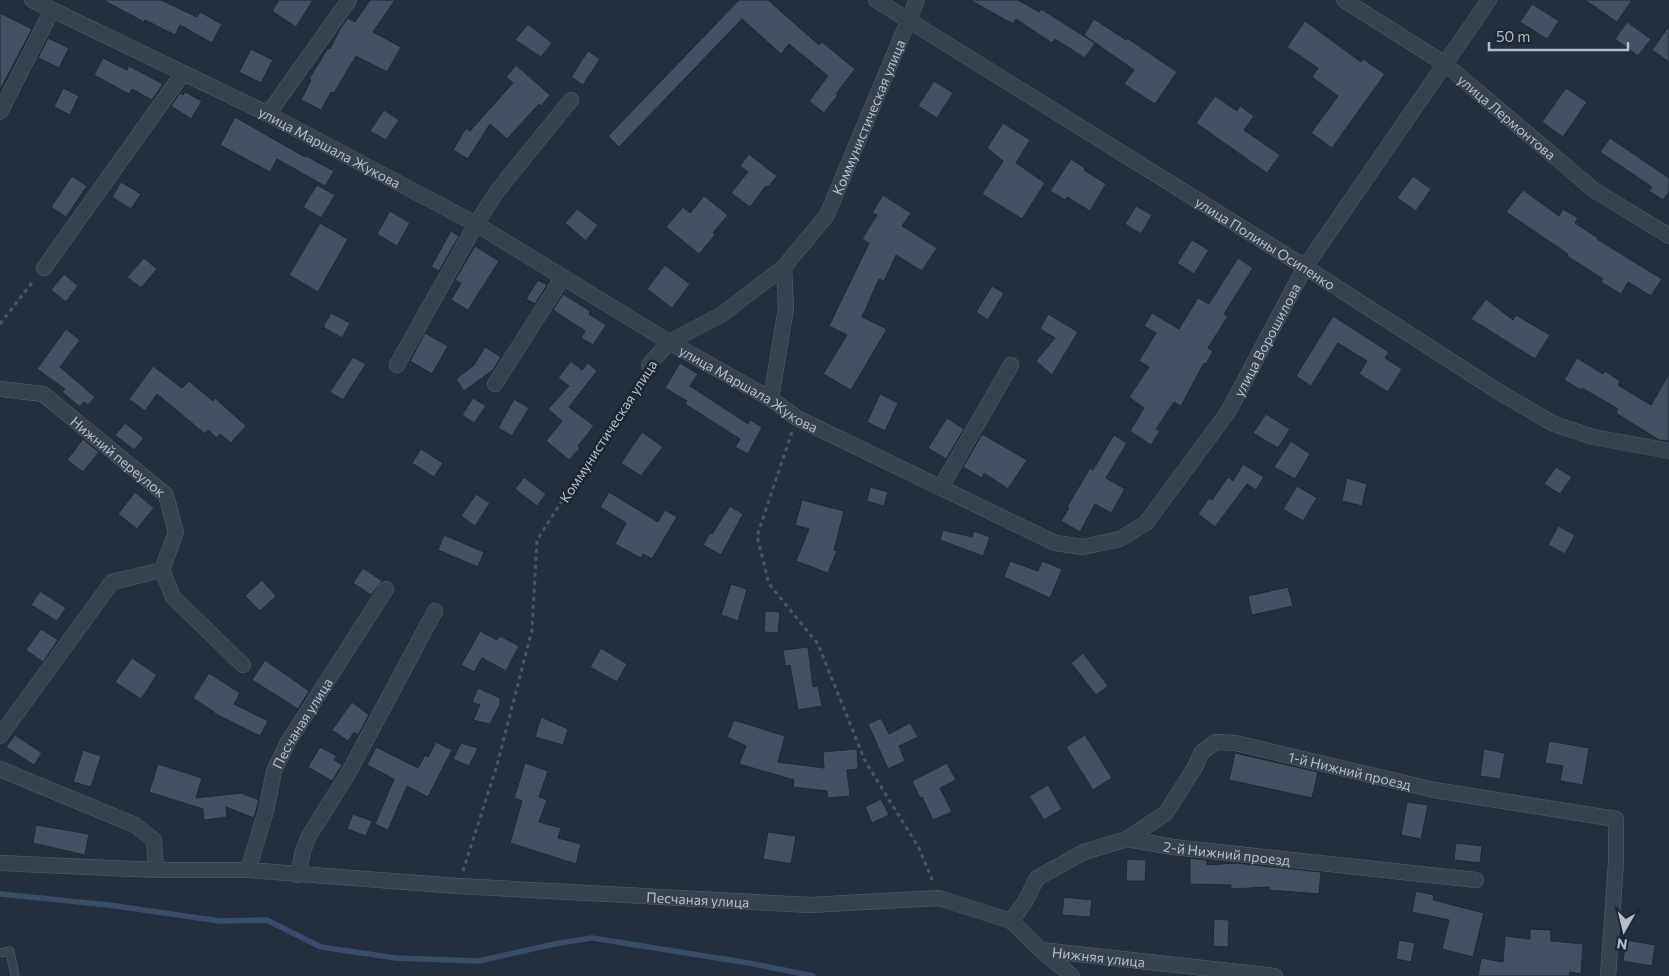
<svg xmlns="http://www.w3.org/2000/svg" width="1669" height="976" font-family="Commissioner,sans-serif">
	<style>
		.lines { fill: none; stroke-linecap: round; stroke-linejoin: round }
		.stream { stroke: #394c67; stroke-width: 5.5 }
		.building { fill: #455162; stroke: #1f2835 }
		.lane-casing { stroke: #565f6c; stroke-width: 9 }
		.street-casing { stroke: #565f6c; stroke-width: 16 }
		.path { stroke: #44595c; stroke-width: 3; stroke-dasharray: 4 4; stroke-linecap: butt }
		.lane { stroke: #38414e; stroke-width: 8 }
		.street { stroke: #38414e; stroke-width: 15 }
		.labels { text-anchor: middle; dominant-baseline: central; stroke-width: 5; stroke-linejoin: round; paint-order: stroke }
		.street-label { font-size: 14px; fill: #b4bcc9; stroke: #1d2633 }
	</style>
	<rect width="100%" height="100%" fill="#242f3e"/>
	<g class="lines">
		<path class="stream" d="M0,894L109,905L220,921L267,920L321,947L396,958L479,961L554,944L592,938L749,963L813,976"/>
	</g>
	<path class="building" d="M103,0H161L197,17L200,12L222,24L212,43L180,25L175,35L145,20L144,22Z
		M279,0H313L296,27L272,11Z
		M370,0H395L373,32L401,47L387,72L356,56L334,93L331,92L321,110L301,100L311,80L309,79L328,48L330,49L340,29L348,18L355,22Z
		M739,0H768L819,45L822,42L855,69L836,94L838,95L824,113L809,101L828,76L789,44L781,54L742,19L619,147L608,136Z
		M970,0H1018L1039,12L1041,9L1095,43L1085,58L1055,39L1052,43L1016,19L1013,24Z
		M1585,0H1632L1617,22Z
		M1532,4L1559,21L1547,39L1520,22Z
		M0,13L32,29L0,90Z
		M1094,19L1126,40L1127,38L1177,72L1155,104L1124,84L1134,70L1084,35Z
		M1305,21L1361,62L1363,59L1385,74L1332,148L1311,133L1338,96L1312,77L1318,68L1287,47Z
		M1627,22L1651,39L1638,56L1615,39Z
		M528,24L552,43L541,57L515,40Z
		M1669,26V62L1652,50Z
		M48,38L69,48L59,68L38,58Z
		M251,49L273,60L261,83L239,72Z
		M588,51L600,59L583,85L571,77Z
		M103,58L127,70L129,66L163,84L152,100L132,89L129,94L94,75Z
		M516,65L550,95L541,106L539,104L507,139L490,124L468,159L453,150L466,128L470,131L513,83L506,77Z
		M934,81L953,93L937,118L918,106Z
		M63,88L79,96L70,115L54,107Z
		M1566,88L1587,102L1563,137L1542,122Z
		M185,92L202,101L191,119L171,106L180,93L183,95Z
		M1215,96L1237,111L1240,106L1254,116L1244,130L1280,155L1267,173L1196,123Z
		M384,110L399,120L386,140L370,131Z
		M235,117L305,157L306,156L334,171L325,186L277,159L270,172L220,145Z
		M1003,123L1030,140L1016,163L1045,183L1022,219L982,194L1003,161L987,148Z
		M1610,138L1669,178V192L1663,200L1649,191L1652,187L1600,152Z
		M749,154L777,176L768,187L766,186L750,207L731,193L748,172L740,166Z
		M1071,159L1085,168L1084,170L1106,184L1090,211L1067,197L1065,200L1050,191Z
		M72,176L87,186L66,217L51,207Z
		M1413,176L1431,189L1416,211L1397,198Z
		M121,182L141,194L131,209L112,197Z
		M317,185L335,195L321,218L303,207Z
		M1523,190L1559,216L1563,209L1578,218L1575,223L1598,238L1597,239L1662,279L1651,296L1628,282L1621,294L1601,282L1603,279L1567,256L1568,254L1506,212Z
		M883,195L911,213L902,226L937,248L922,271L896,255L884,281L879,279L862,317L887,329L851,390L823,374L847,335L829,326L869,243L862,239L877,215L872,213Z
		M704,196L728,215L713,233L715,235L699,254L666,227L683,207L690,213Z
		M1136,206L1152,215L1141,234L1125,224Z
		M577,209L598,225L586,241L565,223Z
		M390,211L410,223L397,246L377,234Z
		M320,223L348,239L318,292L289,275Z
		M451,231L459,236L439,271L431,267Z
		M1192,240L1209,250L1194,274L1177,263Z
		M475,246L499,261L468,310L451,300L461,283L455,280Z
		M144,258L157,269L141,288L127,277Z
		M1238,258L1253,268L1224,314L1228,316L1208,348L1213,351L1206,364L1204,363L1181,406L1174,402L1156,429L1160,431L1151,445L1130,431L1144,408L1129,397L1149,367L1139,361L1156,333L1144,326L1152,313L1179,329L1198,298L1209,304Z
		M665,265L690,284L672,308L647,289Z
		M64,274L78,286L66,302L51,290Z
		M538,280L547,285L535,304L526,299Z
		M992,286L1004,293L988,320L976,312Z
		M563,294L590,311L589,314L606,325L593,345L581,338L585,331L553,310Z
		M1486,299L1513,320L1516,315L1550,335L1535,359L1471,319Z
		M331,313L350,323L342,338L323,327Z
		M1048,314L1078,332L1052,375L1036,361L1055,338L1040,329Z
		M1333,316L1389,352L1385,358L1402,369L1388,392L1359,374L1367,361L1338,343L1311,386L1296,376Z
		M66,329L80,340L60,367L95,397L88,405L84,402L80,407L62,392L65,389L37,369Z
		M425,333L448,346L432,374L410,361Z
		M485,347L501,357L493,370L464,391L456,379L474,365Z
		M353,357L366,364L343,400L330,392Z
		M1577,358L1603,374L1605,371L1620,381L1618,385L1651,405L1669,374V441L1659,440L1651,435L1616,413L1618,409L1582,388L1581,390L1564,380Z
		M571,361L582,370L588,363L597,371L569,407L594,426L578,446L580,448L569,460L546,441L562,421L548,409L569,386L558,378Z
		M680,363L698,374L690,386L748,424L750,420L762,427L748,454L735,447L740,439L685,404L687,401L665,388Z
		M153,366L182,388L189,381L213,401L215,398L246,426L231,443L220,434L217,438L208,430L205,434L157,394L145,411L129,399Z
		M880,394L898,403L885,431L867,422Z
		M473,398L486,406L474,423L462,415Z
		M514,399L529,408L512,436L498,428Z
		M1266,414L1290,429L1278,448L1253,433Z
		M947,418L964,429L946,459L928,448Z
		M125,423L144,438L134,450L115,435Z
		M642,432L663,447L641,476L621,463Z
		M982,434L1027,460L1008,489L984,473L982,478L963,467Z
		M1114,435L1127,443L1106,478L1125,489L1111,513L1095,504L1080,532L1061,521L1069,508L1067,507L1090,468L1093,470Z
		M83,439L99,452L83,472L67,460Z
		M1291,441L1310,454L1295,479L1274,467Z
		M421,449L443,463L434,477L412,463Z
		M1243,464L1264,477L1256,490L1247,484L1215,527L1198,514L1209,498L1212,500L1228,477L1233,481Z
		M1556,467L1572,477L1560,494L1544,484Z
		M524,477L546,494L537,506L515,489Z
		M1347,478L1367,484L1362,506L1342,501Z
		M1297,486L1317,498L1303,521L1283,509Z
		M870,487L888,492L884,506L867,501Z
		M135,492L154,508L137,529L118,514Z
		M609,492L658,522L665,510L677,517L652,559L643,554L641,558L615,544L626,523L600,507Z
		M476,494L490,503L475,526L461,516Z
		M802,500L844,511L834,550L837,551L828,573L796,561L809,529L795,525Z
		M730,506L743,514L721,555L703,545L710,533L712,534Z
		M1558,526L1575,535L1565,554L1548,545Z
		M943,530L972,537L974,531L990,537L983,556L940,540Z
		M444,535L484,552L478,567L438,550Z
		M1010,561L1038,571L1042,561L1062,569L1050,598L1004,577Z
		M363,568L382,581L371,595L353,583Z
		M262,580L276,596L260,611L245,596Z
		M731,584L747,589L738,621L721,615Z
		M1288,587L1293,606L1252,615L1248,596Z
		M40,591L66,608L57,621L31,605Z
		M765,611L780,612L778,633L764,632Z
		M41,629L58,640L43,662L26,650Z
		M480,631L497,640L500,636L519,646L506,671L482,658L474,672L461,665Z
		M808,647L813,687L818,686L822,706L798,710L790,665L785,666L783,650Z
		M601,648L627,664L617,682L590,667Z
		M1083,653L1108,686L1096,695L1071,663Z
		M132,658L157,675L141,699L115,682Z
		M265,660L309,691L298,709L252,680Z
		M209,673L240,693L234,704L268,721L260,736L214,713V712L193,698Z
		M478,688L500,698V704L490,724L473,720L480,705L472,702Z
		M352,702L369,715L358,735L354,732L348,741L332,730Z
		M541,717L568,729L563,745L535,737Z
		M881,718L889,734L910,723L918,737L899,746L905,761L888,769L868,724Z
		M734,720L785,736L778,762L824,768L823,752L857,749L858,769L847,770L850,796L828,798L827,791L793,787L794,780L739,764L746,746L727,737Z
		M15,735L42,753L34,765L6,747Z
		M1085,735L1112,778L1093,790L1066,747Z
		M1549,741L1589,748L1583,785L1560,781L1563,766L1545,763Z
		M436,742L452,750L428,797L407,786L388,830L375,824L394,779L367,765L376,747L418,768L425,755L428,757Z
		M461,743L478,748L469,766L453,759Z
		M320,747L337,756L334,760L342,765L332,781L308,767Z
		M1484,749L1505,753L1500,779L1480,776Z
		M83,750L101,756L91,787L73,782Z
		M1235,753L1318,772L1312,798L1229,780Z
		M525,763L548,771L539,797L547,800L539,822L561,828L558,838L581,844L576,864L510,843L522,801L514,798Z
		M947,763L956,780L940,788L952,812L933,820L922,797L920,798L912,781Z
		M158,764L202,778L196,798L241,793L259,800L254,818L226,807L227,817L204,820L203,809L149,792Z
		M1048,785L1062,809L1044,820L1029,796Z
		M881,799L889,815L872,823L865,807Z
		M1407,802L1428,805L1421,839L1401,835Z
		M353,814L372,821L366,836L347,829Z
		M36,825L89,834L85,855L33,843Z
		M768,832L796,836L791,864L763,859Z
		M1456,843L1482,846L1480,863L1454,860Z
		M1190,858L1207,860V865L1236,863L1321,872L1319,894L1269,890V887L1231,889V885L1190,884Z
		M1127,859L1146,860L1145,881H1126Z
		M1416,891L1434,895L1433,900L1484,913L1473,957L1442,949L1449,920L1412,912Z
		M1064,897L1092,900L1090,917L1062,915Z
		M1214,919L1229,920L1228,947L1213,946Z
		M1530,929L1551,930V941L1583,944L1581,974L1570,972L1569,976H1478L1481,958L1503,962L1505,936L1530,939Z
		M1399,940L1415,943L1411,962L1396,959Z
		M1626,940L1655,945L1652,966L1623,961Z"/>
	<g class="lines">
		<g class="lane-casing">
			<path id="lane" d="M0,953L10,951L15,976"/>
		</g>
		<g class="street-casing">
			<g id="street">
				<path id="s1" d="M32,0L268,114L476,224L669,342L771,399L797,418L1055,543L1083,547L1120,539L1146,523L1228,412L1305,267L1489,0"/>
				<path id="s2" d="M876,0L1305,267L1499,392L1554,424L1593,437L1669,451"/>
				<path id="s3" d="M1344,0L1445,64L1594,190L1669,236"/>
				<path d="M0,112L52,10"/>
				<path d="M268,114L349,0"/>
				<path d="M44,268L183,73"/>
				<path d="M397,365L476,224L498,190L571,100"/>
				<path id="s4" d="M649,365L669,342L721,315L784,267L827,215L917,0"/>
				<path d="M495,384L563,277"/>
				<path id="s5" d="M0,389L43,394L166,495L176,532L162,570L112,582L0,736"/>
				<path d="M771,399L786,308L784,267"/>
				<path d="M941,487L1011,365"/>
				<path d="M162,570L173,597L243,665"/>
				<path d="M0,769L135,825L154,840L156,870"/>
				<path id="s6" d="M1127,839L1166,813L1195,767L1202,752L1216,742L1235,743L1434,790L1616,819V863L1608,976"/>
				<path id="s7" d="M0,863L156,870H248L458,886L810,905L939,898L1011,921L1041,950L1072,976"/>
				<path id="s8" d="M248,870L266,811L274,771L288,742L386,589"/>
				<path d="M298,875L303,851L309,836L349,772L435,611"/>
				<path id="s9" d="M1011,921L1025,902L1037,878L1084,852L1127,839L1173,847L1476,880"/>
				<path id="s10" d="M1041,950L1275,976"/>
			</g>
		</g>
		<path class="path" d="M0,324L34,280
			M792,432L757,536L769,584L818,644L865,761L919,848L933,882
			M463,871L497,765L532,630L537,540L641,378"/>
		<use href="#lane" class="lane"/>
		<use href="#street" class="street"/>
	</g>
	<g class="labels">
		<g class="street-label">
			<text stroke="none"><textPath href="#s4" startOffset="342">Коммунистическая улица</textPath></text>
			<text stroke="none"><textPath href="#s3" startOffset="201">улица Лермонтова</textPath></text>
			<text stroke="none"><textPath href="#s1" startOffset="332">улица Маршала Жукова</textPath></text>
			<text stroke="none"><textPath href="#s2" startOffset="459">улица Полины Осипенко</textPath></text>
			<text stroke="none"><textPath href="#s1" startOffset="1476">улица Ворошилова</textPath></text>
			<text stroke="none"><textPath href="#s1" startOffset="816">улица Маршала Жукова</textPath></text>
			<text transform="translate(608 431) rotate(-57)">Коммунистическая улица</text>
			<text stroke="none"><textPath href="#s5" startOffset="141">Нижний переулок</textPath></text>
			<text stroke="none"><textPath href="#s8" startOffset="158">Песчаная улица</textPath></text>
			<text stroke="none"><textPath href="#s6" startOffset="272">1-й Нижний проезд</textPath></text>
			<text stroke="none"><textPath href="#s9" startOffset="250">2-й Нижний проезд</textPath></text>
			<text stroke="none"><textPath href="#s7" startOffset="699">Песчаная улица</textPath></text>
			<text stroke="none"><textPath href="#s10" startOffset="58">Нижняя улица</textPath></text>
		</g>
	</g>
	<g transform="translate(1624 931) rotate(188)" stroke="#1d2633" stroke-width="4" paint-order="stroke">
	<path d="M0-4L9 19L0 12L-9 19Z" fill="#b4bcc9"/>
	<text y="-8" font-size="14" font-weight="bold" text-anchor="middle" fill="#b4bcc9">N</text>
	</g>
	<path d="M1489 42v8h139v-8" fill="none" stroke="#b4bcc9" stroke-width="2.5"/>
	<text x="1496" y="42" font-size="15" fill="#b4bcc9" stroke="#1d2633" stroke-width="4" paint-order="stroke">50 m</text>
</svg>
